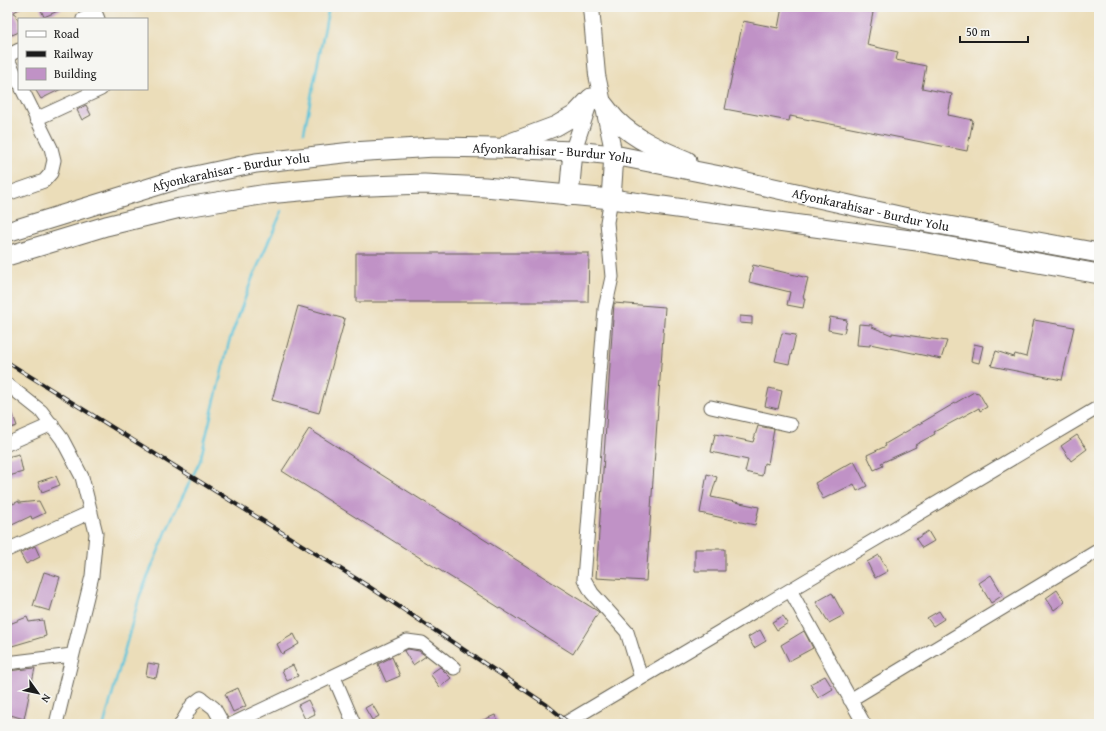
<svg xmlns="http://www.w3.org/2000/svg" width="1106" height="731" font-family="'Gentium Book Plus',serif">
	<style>
		.lines { fill: none; stroke-linecap: round; stroke-linejoin: round }
		.stream { stroke: #5ec5db; stroke-width: 2.5 }
		.building { fill: #c092c6 }
		.minor-casing { stroke: #646053; stroke-width: 15 }
		.major-casing { stroke: #646053; stroke-width: 18 }
		.highway-casing { stroke: #646053; stroke-width: 21 }
		.minor { stroke: #fff; stroke-width: 13 }
		.major { stroke: #fff; stroke-width: 16 }
		.highway { stroke: #fff; stroke-width: 19 }
		.rail-casing { stroke: #1c1c1c; stroke-width: 4 }
		.rail { stroke: #f6f6f2; stroke-width: 2.5; stroke-dasharray: 8; stroke-linecap: butt }
		.labels { text-anchor: middle; dominant-baseline: central; stroke-width: 3; stroke-linejoin: round; paint-order: stroke }
		.street-label { font-size: 13px; fill: #1c1c1c; stroke: #f6f6f2 }
	</style>
	<rect width="100%" height="100%" fill="#f6f6f2"/>
	<filter id="ink" filterUnits="userSpaceOnUse"><feTurbulence type="fractalNoise" baseFrequency=".025" numOctaves="2"/><feDisplacementMap in="SourceGraphic" scale="8" xChannelSelector="R" yChannelSelector="G"/><feConvolveMatrix kernelMatrix="1 2 1 2 8 2 1 2 1" color-interpolation-filters="sRGB"/></filter>
	<filter id="wash" filterUnits="userSpaceOnUse"><feTurbulence type="fractalNoise" baseFrequency=".012" numOctaves="4" result="noise"/><feDisplacementMap in="SourceGraphic" scale="16" xChannelSelector="R" yChannelSelector="G"/><feGaussianBlur stdDeviation="0.9" result="paint"/><feColorMatrix in="noise" values="0 0 0 0 0 0 0 0 0 0 0 0 0 0 0 0 0 1.4 0 .05"/><feComposite in="paint" operator="in"/></filter>
	<g filter="url(#wash)">
		<rect width="100%" height="100%" fill="#ebddb9"/>
		<g class="lines">
			<path class="stream" d="M304,132L329,7
				M104,724L140,595L172,518L200,461L229,342L252,279L282,211"/>
		</g>
		<g id="blocks">
			<path class="building" d="M7,7H23L14,12L19,22V32L12,35L7,25Z
				M40,7H67L44,17Z
				M782,7H874L867,45L898,52L896,60L926,66L922,88L952,94L948,115L973,120L967,151L790,116L789,121L725,109L743,21L778,28Z
				M35,89H61L41,99Z
				M86,105L91,115L82,120L77,110Z
				M356,253H589L588,302H356Z
				M753,265L808,278L803,298H805L803,308L787,305L790,292L749,282Z
				M614,303L665,307L646,581L596,578Z
				M298,306L345,319L319,413L272,400Z
				M740,316L752,317V324L740,323Z
				M830,317L847,320L844,333L828,330Z
				M1034,320L1074,327L1062,380L991,366L996,351L1014,357L1015,354L1026,357Z
				M859,324L872,325V327L892,335V333L947,341L941,359L870,344V346L857,345Z
				M782,333L796,335L789,364L775,361Z
				M974,344L983,346L979,363L971,361Z
				M769,388L782,391L778,409L765,406Z
				M974,392L979,393L987,407L980,411L979,408L934,432L935,434L915,445L916,447L881,463L883,466L874,470L867,455L886,446L885,444Z
				M8,401L17,426L7,429V402Z
				M758,426L774,429L768,464L764,463L762,476L745,472L748,460L711,452L715,434L753,442Z
				M309,429L599,612L573,654L282,471Z
				M1077,435L1087,449L1071,461L1061,446Z
				M19,454L23,472L9,476L7,472V457Z
				M854,461L867,486L857,491L854,484L823,499L815,483Z
				M707,474L717,477L711,497L759,507L755,525L700,513Z
				M56,476L60,485L42,492L38,482Z
				M7,489L13,504L19,501V503L39,501L45,513L32,519L31,516L12,525L7,514Z
				M928,531L934,541L922,548L916,539Z
				M35,546L40,557L26,564L20,553Z
				M695,549H725V571H695Z
				M879,555L888,571L875,578L867,562Z
				M44,572L60,577L50,611L33,606Z
				M991,575L1003,595L991,603L979,583Z
				M1057,590L1065,602L1054,610L1046,598Z
				M832,593L844,615L829,623L816,602Z
				M939,611L944,619L933,626L927,618Z
				M783,616L788,623L777,630L772,622Z
				M27,617L29,622L43,620L46,636L12,646L7,631V625Z
				M760,630L766,641L754,648L748,637Z
				M804,631L813,648L789,661L781,645Z
				M294,634L299,644L282,654L277,644Z
				M408,649L419,651L426,656L413,665L404,651Z
				M392,657L400,676L386,682L378,664Z
				M148,663L159,665L156,678L146,676Z
				M293,665L298,676L287,681L282,670Z
				M440,667L451,678L440,687L430,674Z
				M35,668L24,719L7,714L9,698L7,697V691L11,676H7V671Z
				M825,676L833,689L818,698L810,684Z
				M238,688L246,706L233,712L225,694Z
				M308,700L315,714L305,719L298,705Z
				M372,704L379,716L372,720L365,708Z
				M495,715L499,724H474Z"/>
		</g>
	</g>
	<g filter="url(#ink)">
		<use href="#blocks" fill-opacity="0" stroke="#646053" stroke-width="1"/>
		<g class="lines">
			<g class="minor-casing">
				<path id="minor" d="M93,7L98,19
					M83,19L96,14
					M7,56L19,50
					M7,57L19,83
					M36,119L101,89
					M7,194L44,181L51,173L54,160L51,148L22,89
					M611,199L607,222L612,277L605,309L584,579L592,593L627,632L641,678
					M7,384L41,411L62,439L82,477L96,533L92,576L56,724
					M711,407L791,425
					M7,444L52,424
					M7,550L91,512
					M790,590L864,724
					M7,663L72,655
					M334,677L354,724
					M850,700L1099,550
					M181,724L192,705L201,698L214,708L223,724
					M232,724L407,641L422,643L454,668
					M564,724L1099,407"/>
			</g>
			<g class="major-casing">
				<path id="major" d="M591,7L597,75L614,155
					M573,151L591,97"/>
			</g>
			<g class="highway-casing">
				<g id="highway">
					<path d="M603,104C608,110 612,116 617,121C636,140 663,151 687,161"/>
					<path d="M508,144L556,126L575,115L591,98"/>
					<path d="M569,196L573,151"/>
					<path d="M611,199L614,155"/>
					<path id="s1" d="M7,232L172,181L256,163L352,152L435,147L494,148L573,151L614,155L720,176L921,221L1099,253"/>
					<path d="M7,256L106,226L180,208L267,194L344,187L424,184L485,187L611,199L917,241L1099,274"/>
				</g>
			</g>
			<use href="#minor" class="minor"/>
			<use href="#major" class="major"/>
			<use href="#highway" class="highway"/>
			<g class="rail-casing">
				<path id="rail" d="M7,362L368,586L547,705L570,724"/>
			</g>
			<use href="#rail" class="rail"/>
		</g>
	</g>
	<g class="labels">
		<g class="street-label">
			<text stroke="none"><textPath href="#s1" startOffset="556">Afyonkarahisar - Burdur Yolu</textPath></text>
			<text stroke="none"><textPath href="#s1" startOffset="232">Afyonkarahisar - Burdur Yolu</textPath></text>
			<text stroke="none"><textPath href="#s1" startOffset="880">Afyonkarahisar - Burdur Yolu</textPath></text>
		</g>
	</g>
	<rect width="1106" height="731" fill="none" stroke="#f6f6f2" stroke-width="24"/>
	<rect x="18" y="18" width="130" height="72" fill="#f6f6f2" stroke="#9f9f9c"/>
	<rect x="26" y="31" width="20" height="6" fill="#ffffff" stroke="#9f9f9c"/>
	<text x="54" y="38" font-size="12" fill="#1c1c1c">Road</text>
	<rect x="26" y="51" width="20" height="6" fill="#1c1c1c" stroke="#9f9f9c"/>
	<text x="54" y="58" font-size="12" fill="#1c1c1c">Railway</text>
	<rect x="26" y="68" width="20" height="12" fill="#c092c6" stroke="#9f9f9c"/>
	<text x="54" y="78" font-size="12" fill="#1c1c1c">Building</text>
	<g transform="translate(38 693) rotate(123)" stroke="#f6f6f2" stroke-width="3" paint-order="stroke">
	<path d="M0-3L7 15L0 10L-7 15Z" fill="#1c1c1c"/>
	<text y="-6" font-size="11" font-weight="bold" text-anchor="middle" fill="#1c1c1c">N</text>
	</g>
	<path d="M960 36v6h68v-6" fill="none" stroke="#1c1c1c" stroke-width="2"/>
	<text x="966" y="36" font-size="12" fill="#1c1c1c" stroke="#f6f6f2" stroke-width="3" paint-order="stroke">50 m</text>
</svg>
